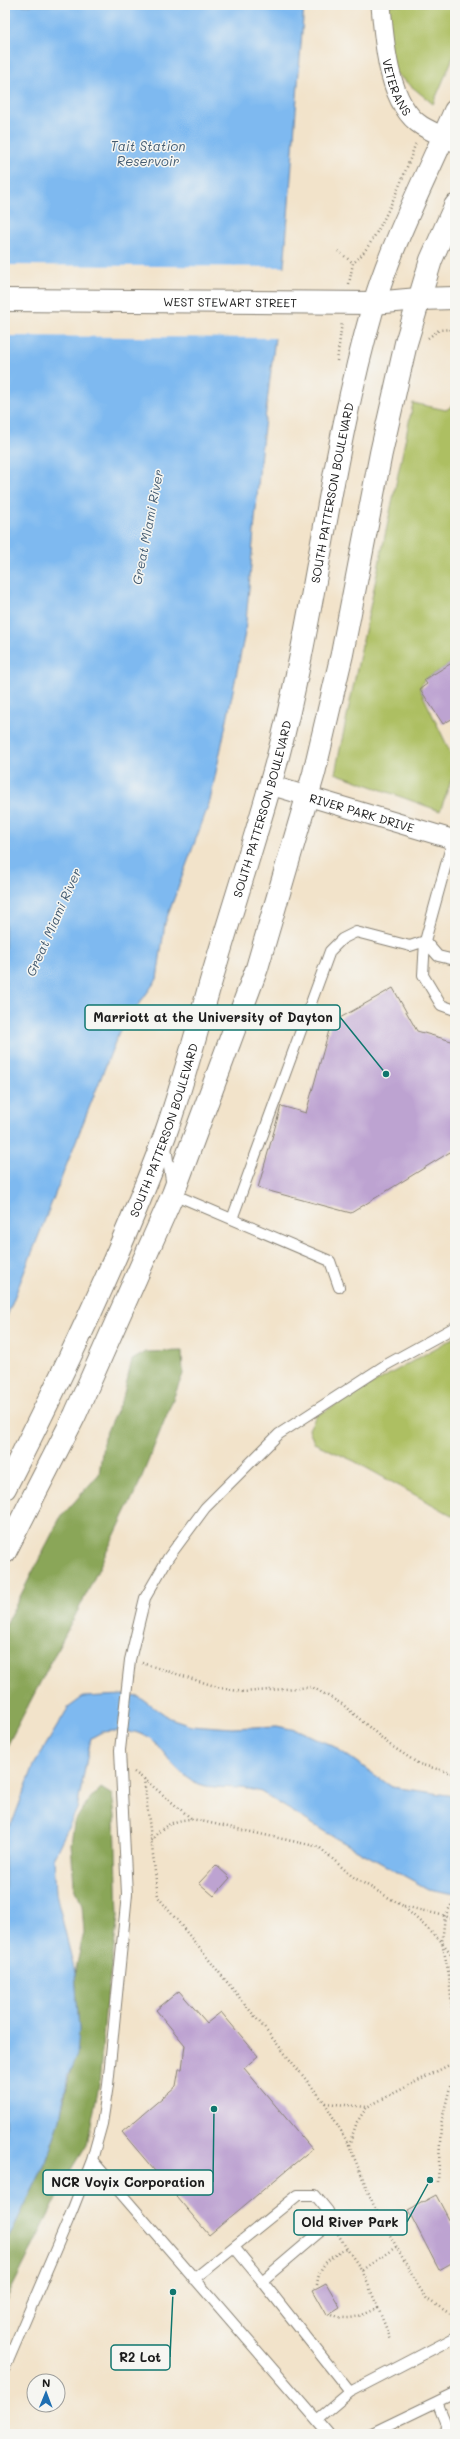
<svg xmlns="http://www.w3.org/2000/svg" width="460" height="2439" font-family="Mali,sans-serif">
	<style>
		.green { fill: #adbf62; stroke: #646e3f }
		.forest { fill: #8aa658; stroke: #53613a }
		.water { fill: #7eb9f0; stroke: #4d6a86 }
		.pier { fill: #f2e3ca }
		.building { fill: #bda3d1 }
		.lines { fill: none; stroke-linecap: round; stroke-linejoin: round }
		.lane-casing { stroke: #878073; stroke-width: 12 }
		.street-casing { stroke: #878073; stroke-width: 21 }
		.secondary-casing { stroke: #878073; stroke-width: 24 }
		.primary-casing { stroke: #878073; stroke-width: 24 }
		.path { stroke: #878073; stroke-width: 2.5; stroke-dasharray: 1 3; stroke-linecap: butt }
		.lane { stroke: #fff; stroke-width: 10 }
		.street { stroke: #fff; stroke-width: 19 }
		.secondary { stroke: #fff; stroke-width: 22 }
		.primary { stroke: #fff; stroke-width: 22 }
		.labels { text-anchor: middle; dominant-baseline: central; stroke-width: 3; stroke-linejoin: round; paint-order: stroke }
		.street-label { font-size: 12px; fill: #1c1c1c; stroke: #f6f6f2 }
		.water-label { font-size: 13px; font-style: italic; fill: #435b71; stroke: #f6f6f2 }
		.leader { fill: none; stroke: #0f766e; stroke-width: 1.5 }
		.callout-dot { fill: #0f766e; stroke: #f6f6f2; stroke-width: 1.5 }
		.callout { fill: #f6f6f2; stroke: #0f766e; stroke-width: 1.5 }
		.callout-label { font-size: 13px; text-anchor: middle; font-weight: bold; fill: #1c1c1c }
	</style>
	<rect width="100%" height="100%" fill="#f6f6f2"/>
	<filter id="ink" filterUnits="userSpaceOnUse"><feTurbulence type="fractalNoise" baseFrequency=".025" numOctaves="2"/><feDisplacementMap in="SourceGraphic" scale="8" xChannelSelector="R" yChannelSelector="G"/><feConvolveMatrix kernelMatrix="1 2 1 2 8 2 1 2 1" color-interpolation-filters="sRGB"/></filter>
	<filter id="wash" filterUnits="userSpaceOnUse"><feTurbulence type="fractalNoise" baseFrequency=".012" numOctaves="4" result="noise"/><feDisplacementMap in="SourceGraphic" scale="16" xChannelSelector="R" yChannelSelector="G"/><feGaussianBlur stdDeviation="0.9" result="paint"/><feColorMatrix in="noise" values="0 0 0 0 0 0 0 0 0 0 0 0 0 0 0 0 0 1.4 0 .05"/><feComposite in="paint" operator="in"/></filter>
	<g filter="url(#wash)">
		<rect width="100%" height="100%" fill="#f2e3ca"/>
		<path class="green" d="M382,5H455V53L433,104L388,67Z
			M413,403L446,410L455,404V661L424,680L420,689L455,762V770L440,811L335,773Z
			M455,1337V1517L354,1461L314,1443L309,1429L316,1416Z"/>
		<path class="forest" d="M182,1351L183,1374L139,1484L89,1589L5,1750V1626L60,1518L99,1474L104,1437L123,1397L132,1360L146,1352Z
			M101,1788L112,1795L115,1816L118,1917L105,2014L99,2085L87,2145L68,2176L5,2302V2245L46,2162L60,2119L79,2030L75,1973L84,1932L82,1906L74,1885L71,1844L74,1823L85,1805Z"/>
		<path class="water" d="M5,5H304L285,256L261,452L245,633L210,801L165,923L157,979L119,1032L5,1321Z
			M123,1695L139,1697L170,1718L191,1725L232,1728L277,1726L300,1731L335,1747L392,1787L455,1796V1894L428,1889L330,1835L261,1792C245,1787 230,1788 215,1787C183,1786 170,1758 151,1738L135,1732L113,1731L102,1732L91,1738L77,1809L54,1857L56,1893L75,1973L79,2030L77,2054L68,2075L60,2119L46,2162L5,2245V1833L14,1818L34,1765L68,1708L83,1697Z"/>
		<path class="pier" d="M5,265L286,267L277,338L5,336Z"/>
		<g id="blocks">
			<path class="building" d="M455,661V717L443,724L420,689L427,684L424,680Z
				M393,988L417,1031L455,1042V1149L351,1213L258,1188L281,1106L306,1113L331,1023Z
				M216,1865L230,1878L214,1896L199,1883Z
				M179,1991L207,2023L221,2012L258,2056L244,2068L312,2149L209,2235L122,2132L176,2086L179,2069H182L185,2045L156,2010Z
				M436,2195L455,2231V2261L439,2270L408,2210Z
				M326,2283L340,2307L327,2315L313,2290Z"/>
		</g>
	</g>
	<g filter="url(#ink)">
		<use href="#blocks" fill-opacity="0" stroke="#878073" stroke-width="1"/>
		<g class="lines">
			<g class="lane-casing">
				<path id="lane" d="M425,941L423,975L441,1005L455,1010
					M425,941L438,956L455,960
					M166,1147L173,1194L330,1261L339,1287
					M232,1219L330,951L342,939L356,932L410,946L425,941L453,839
					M92,2160L329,2434
					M194,2279L298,2195H315L328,2211L322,2230L262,2281L234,2247
					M262,2281L350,2392L454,2338
					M5,2368L72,2211L92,2160L102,2124L108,2085L127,1894L120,1750L130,1660L145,1598L168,1558L205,1508L279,1434L384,1366L455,1327
					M437,2402L446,2424L445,2434
					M317,2420L350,2392
					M370,2434L455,2393"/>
			</g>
			<g class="street-casing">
				<g id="street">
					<path id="s1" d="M381,5C384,41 388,105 422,126C432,132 444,137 455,142"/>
					<path id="s2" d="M270,785L455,840"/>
				</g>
			</g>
			<g class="secondary-casing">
				<g id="secondary">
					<path id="s3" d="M5,300L374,303L418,299L455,298"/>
				</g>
			</g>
			<g class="primary-casing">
				<g id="primary">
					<path id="s4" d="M5,1488C64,1373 120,1256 165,1135C183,1084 196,1033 211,981C232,909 256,837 276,764C316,613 330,456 373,307C392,242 428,173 455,111"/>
					<path d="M5,1552L75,1415L173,1194L257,968L314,773L342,654L381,453L406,343L431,260L455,206"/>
				</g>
			</g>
			<path class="path" d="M338,251L353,263
				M349,284L353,263C376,247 407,170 416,142
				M428,338L439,330L455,329
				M337,361L342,322
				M142,1663L221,1688L243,1692L312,1687L342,1704L390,1745L419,1764L455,1774
				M134,1772L144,1779L158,1897L325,2103L349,2145L374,2206L417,2284L427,2299L455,2317
				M144,1779L192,1819
				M151,1841C162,1826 173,1820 192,1819L319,1847L353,1877L403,1906L442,1942L449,1975L455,2046
				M455,1898L445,1916L442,1942L455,1959
				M404,1906L445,1916L455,1920
				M325,2103L367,2107L455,2062
				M349,2145L357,2122L367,2107
				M438,2182L441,2124L455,2066
				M338,2234L347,2249
				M362,2270L396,2247
				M317,2285C319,2265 329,2257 347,2249L362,2270L378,2308C363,2315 347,2323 332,2314
				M378,2308L391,2340"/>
			<use href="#lane" class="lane"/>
			<use href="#street" class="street"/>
			<use href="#secondary" class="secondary"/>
			<use href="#primary" class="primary"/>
		</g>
	</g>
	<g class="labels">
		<g class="street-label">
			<text stroke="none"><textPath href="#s1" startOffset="84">VETERANS</textPath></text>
			<text stroke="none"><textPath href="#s3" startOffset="225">WEST STEWART STREET</textPath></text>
			<text stroke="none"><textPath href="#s4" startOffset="1052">SOUTH PATTERSON BOULEVARD</textPath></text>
			<text stroke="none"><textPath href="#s4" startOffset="728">SOUTH PATTERSON BOULEVARD</textPath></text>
			<text stroke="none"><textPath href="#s2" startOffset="96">RIVER PARK DRIVE</textPath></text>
			<text stroke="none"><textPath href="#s4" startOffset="392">SOUTH PATTERSON BOULEVARD</textPath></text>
		</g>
		<g class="water-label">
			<text x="148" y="145">Tait Station<tspan x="148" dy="15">Reservoir</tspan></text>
			<text transform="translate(147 527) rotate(-79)">Great Miami River</text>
			<text transform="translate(53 922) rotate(-66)">Great Miami River</text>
		</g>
	</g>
	<path class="leader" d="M386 1074L340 1017M214 2109L213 2182M430 2180L407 2222M173 2292L170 2357"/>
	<g class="callout-dot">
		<circle cx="386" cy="1074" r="4"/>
		<circle cx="214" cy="2109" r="4"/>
		<circle cx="430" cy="2180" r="4"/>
		<circle cx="173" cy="2292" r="4"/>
	</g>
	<g class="callout">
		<rect x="85" y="1005" width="255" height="25" rx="4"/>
		<rect x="43" y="2170" width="170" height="25" rx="4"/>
		<rect x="294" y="2210" width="113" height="25" rx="4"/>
		<rect x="111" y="2345" width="59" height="25" rx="4"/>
	</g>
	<g class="callout-label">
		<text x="213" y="1022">Marriott at the University of Dayton</text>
		<text x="128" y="2187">NCR Voyix Corporation</text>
		<text x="350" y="2227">Old River Park</text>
		<text x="140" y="2362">R2 Lot</text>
	</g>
	<rect width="460" height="2439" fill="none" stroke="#f6f6f2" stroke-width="20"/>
	<g transform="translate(46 2393) rotate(1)"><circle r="19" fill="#f6f6f2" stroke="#9f9f9c"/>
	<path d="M0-3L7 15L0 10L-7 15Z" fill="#1f6fb2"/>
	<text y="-6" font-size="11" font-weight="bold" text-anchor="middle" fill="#1c1c1c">N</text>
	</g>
</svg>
